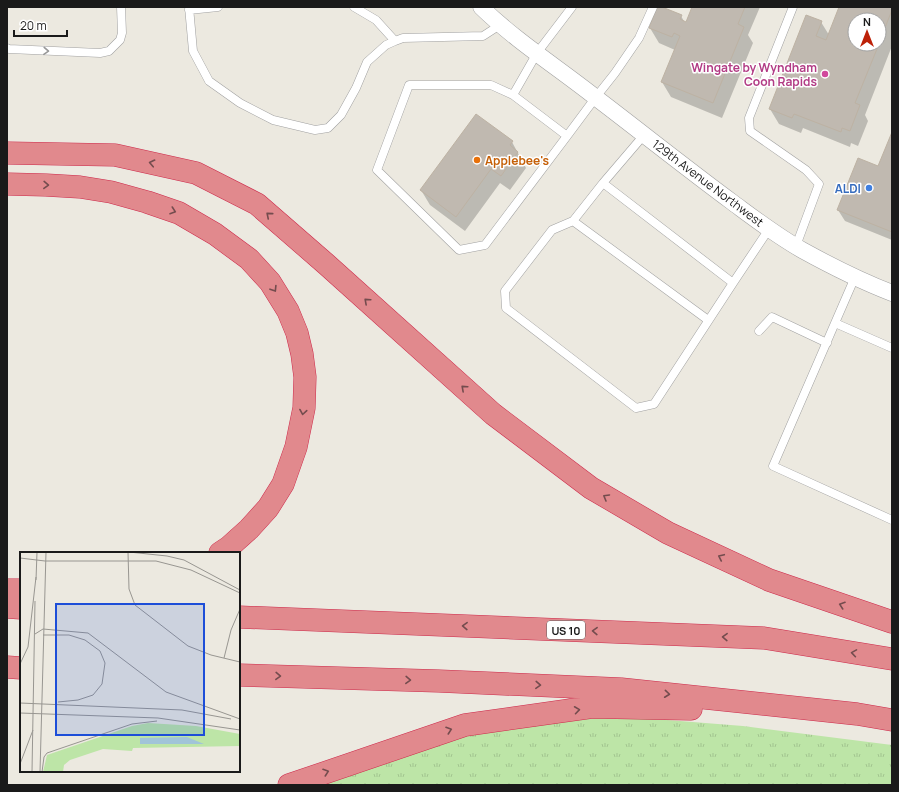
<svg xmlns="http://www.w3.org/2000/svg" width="899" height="792" font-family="Manrope,sans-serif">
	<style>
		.grass { fill: url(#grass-tufts) }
		.shadow { fill: #0003; fill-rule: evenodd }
		.building { fill: #c0b9b0; stroke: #bdb2a3 }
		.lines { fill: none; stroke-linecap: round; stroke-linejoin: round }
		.service-casing { stroke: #a1a1a1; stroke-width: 9 }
		.minor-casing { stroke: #a1a1a1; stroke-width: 17 }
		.motorway-casing { stroke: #cd2a4b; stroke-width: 23 }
		.service { stroke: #fff; stroke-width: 8 }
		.minor { stroke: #fff; stroke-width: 16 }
		.motorway { stroke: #e1898d; stroke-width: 22 }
		.oneway { stroke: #989898 }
		.oneway2 { stroke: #744c4e }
		.hotel-dot { fill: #d1479c; stroke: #fff; stroke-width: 1.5 }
		.food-dot { fill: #e8710a; stroke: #fff; stroke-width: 1.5 }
		.shop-dot { fill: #3f7fe0; stroke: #fff; stroke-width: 1.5 }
		.labels { text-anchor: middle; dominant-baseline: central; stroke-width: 3; stroke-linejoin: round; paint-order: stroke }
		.shield { fill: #fff; stroke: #5f5f5f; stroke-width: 1 }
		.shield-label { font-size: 11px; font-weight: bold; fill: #1a1a1a }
		.hotel-label { font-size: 12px; font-weight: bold; fill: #b23c85; stroke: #fff; text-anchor: end }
		.food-label { font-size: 12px; font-weight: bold; fill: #c56008; stroke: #fff; text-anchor: start }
		.street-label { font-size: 12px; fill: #1a1a1a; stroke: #fff }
		.shop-label { font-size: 12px; font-weight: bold; fill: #366cbe; stroke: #fff; text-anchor: end }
		.inset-road { fill: none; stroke: #989691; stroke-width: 1 }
		.view { fill: #1d4ed8; fill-opacity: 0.15; stroke: #1d4ed8; stroke-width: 2 }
		.inset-edge { fill: none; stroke: #1a1a1a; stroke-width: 2 }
	</style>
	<defs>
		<pattern id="grass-tufts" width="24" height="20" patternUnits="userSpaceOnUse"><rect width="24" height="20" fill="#bde5a7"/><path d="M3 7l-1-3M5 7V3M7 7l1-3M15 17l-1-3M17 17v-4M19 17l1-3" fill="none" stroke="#a2c48f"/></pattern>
	</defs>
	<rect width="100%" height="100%" fill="#ece9e0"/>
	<path class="grass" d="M594,718H641L680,721L743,726L892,745V785H312L461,735Z"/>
	<path class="shadow" d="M658,7L681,16L685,23H687L693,7H760L748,35L753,43L722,118L671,97L662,82L675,50L659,43L650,28Z
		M840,7H892V46L865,115L868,121L858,146L851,143L850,147L803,128L801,133L779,124L770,109L821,22L829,35ZM855,20H879V44H855Z
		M892,134V240L845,221L838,210L879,168Z
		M512,142L526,168L510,190L500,183L465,231L430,205L421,190Z"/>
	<path class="building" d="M657,7H662L682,15L680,19L686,22L692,7H745L738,24L744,27L713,103L661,82L680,36L674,33L672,37L649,28Z
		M839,7H892V10L879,43V20H855V44H879L855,103L860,105L850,131L842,128L841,132L794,114L792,118L769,109L806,15L822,21L816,36L826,40Z
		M476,114L513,141L510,145L518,152L501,176L491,169L456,217L420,190Z
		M892,132V232L837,210L858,158L878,166Z"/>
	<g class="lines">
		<g class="service-casing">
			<path id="service" d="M189,7L193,51L209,81L240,103L273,120L315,130L328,128L341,115L356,88L367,62L386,45L395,41
				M354,7L376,20L395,41L403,38L483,36L500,25
				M572,7L537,53L513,95L567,136L596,97L615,73L639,38L653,7
				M793,7L749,118L750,131L806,170L819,184L796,246
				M189,10L218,7
				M7,48L9,49L100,53L109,51L120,40L122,33L121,7
				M513,95L491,85H409L377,170L459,250L485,245L567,136
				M644,135L603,183L733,283L769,229
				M603,183L573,221L552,230L505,291L506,308L636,408L654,404L733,283
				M573,221L708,320
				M855,277L835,323L892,348
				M835,323L773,466L892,520
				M759,331L772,317L827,343"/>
		</g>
		<g class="minor-casing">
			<path id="minor" d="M481,7C516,41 557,67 595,97C641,132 686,168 732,202C755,219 777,236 802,250C831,266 861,281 892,293"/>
		</g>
		<g class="motorway-casing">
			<path id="motorway" d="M7,153L115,155L196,173L257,204L326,264L493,414L591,488L668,533L769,580L892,622
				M7,184L46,185L80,187L111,192L147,202L179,213L215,234L249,259L270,282L288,311L297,333L302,354L305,377L304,408L296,447L283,484L268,508L249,529L229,547L220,553
				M7,590H21
				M7,607L21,608
				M239,617L764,638L892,659
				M7,667L21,668
				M239,675L439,681L621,689L857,714L892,720
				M289,785L465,725L592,707L691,709"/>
		</g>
		<use href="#service" class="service"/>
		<use href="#minor" class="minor"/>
		<use href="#motorway" class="motorway"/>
	</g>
	<defs><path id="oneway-chevron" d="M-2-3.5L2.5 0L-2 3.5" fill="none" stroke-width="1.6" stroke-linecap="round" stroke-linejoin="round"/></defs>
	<use class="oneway" href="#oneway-chevron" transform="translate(46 51) rotate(3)"/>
	<g class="oneway2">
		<use href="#oneway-chevron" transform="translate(152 163) rotate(-168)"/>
		<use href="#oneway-chevron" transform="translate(46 185) rotate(2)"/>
		<use href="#oneway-chevron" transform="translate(173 211) rotate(19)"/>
		<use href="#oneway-chevron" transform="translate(269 215) rotate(-140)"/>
		<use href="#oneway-chevron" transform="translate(274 289) rotate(58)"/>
		<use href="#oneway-chevron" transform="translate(367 301) rotate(-138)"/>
		<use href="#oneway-chevron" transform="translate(464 388) rotate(-138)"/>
		<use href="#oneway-chevron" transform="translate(303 412) rotate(99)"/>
		<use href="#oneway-chevron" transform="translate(606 497) rotate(-150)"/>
		<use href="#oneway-chevron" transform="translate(721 557) rotate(-155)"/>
		<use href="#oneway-chevron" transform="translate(842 605) rotate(-161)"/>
		<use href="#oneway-chevron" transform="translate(465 626) rotate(-178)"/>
		<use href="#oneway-chevron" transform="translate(595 631) rotate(-178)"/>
		<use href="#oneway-chevron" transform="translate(725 637) rotate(-178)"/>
		<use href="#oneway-chevron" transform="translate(854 653) rotate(-171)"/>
		<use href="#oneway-chevron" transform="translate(278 676) rotate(2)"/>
		<use href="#oneway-chevron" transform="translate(408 680) rotate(2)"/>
		<use href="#oneway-chevron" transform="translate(538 685) rotate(3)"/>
		<use href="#oneway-chevron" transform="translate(667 694) rotate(6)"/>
		<use href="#oneway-chevron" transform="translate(577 710) rotate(-8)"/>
		<use href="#oneway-chevron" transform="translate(449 730) rotate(-19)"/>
		<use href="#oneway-chevron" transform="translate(326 772) rotate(-19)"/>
	</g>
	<circle class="hotel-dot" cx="825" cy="74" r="4"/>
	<circle class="food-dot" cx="477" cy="160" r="4"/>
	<circle class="shop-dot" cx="869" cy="188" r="4"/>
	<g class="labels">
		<rect class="shield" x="547" y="621" width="38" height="18" rx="3"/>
		<g class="shield-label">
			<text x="566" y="630">US 10</text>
		</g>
		<g class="hotel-label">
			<text x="817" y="67">Wingate by Wyndham<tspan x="817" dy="14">Coon Rapids</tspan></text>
		</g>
		<g class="food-label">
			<text x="485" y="160">Applebee's</text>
		</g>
		<g class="street-label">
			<text transform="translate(708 183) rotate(37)">129th Avenue Northwest</text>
		</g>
		<g class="shop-label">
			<text x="861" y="188">ALDI</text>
		</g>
	</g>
	<g transform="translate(20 552)">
		<rect width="220" height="220" fill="#ece9e0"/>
		<path d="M128,171L176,174L220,182V194L113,196L112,199L83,197L50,208L44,213L43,220H23L27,203L112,174Z" fill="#bde5a7"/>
		<path d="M167,185L184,192H120V186Z" fill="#a1c4d8"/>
		<path class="inset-road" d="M108,0L109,37L115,53L168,94L191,103L220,110M109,0L147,4L164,8L220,38M0,6L25,9H136L171,18L220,41M16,28L17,0M15,82L23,77L68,81L146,140L220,167M23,83H49L65,88L80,99L85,111L82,132L73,143L58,148L38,150M204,106L211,78L220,57M0,112L8,95L16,25M0,151L162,158L211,167M0,161L138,166L220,178M0,212L13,178M12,220L15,49M20,220L26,0M22,220L24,205L27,201L112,172L137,169"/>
		<path class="view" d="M36,52H184V183H36Z"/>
		<rect width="220" height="220" class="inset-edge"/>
	</g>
	<rect width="899" height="792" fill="none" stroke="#1a1a1a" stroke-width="16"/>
	<g transform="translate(867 32)"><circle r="19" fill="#ffffff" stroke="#a3a3a3"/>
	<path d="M0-3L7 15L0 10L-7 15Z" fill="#bd2108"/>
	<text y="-6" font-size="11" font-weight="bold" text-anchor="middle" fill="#1a1a1a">N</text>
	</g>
	<path d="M14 30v6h53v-6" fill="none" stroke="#1a1a1a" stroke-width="2"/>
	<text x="20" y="30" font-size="12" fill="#1a1a1a" stroke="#ffffff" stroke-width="3" paint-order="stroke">20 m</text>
</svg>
